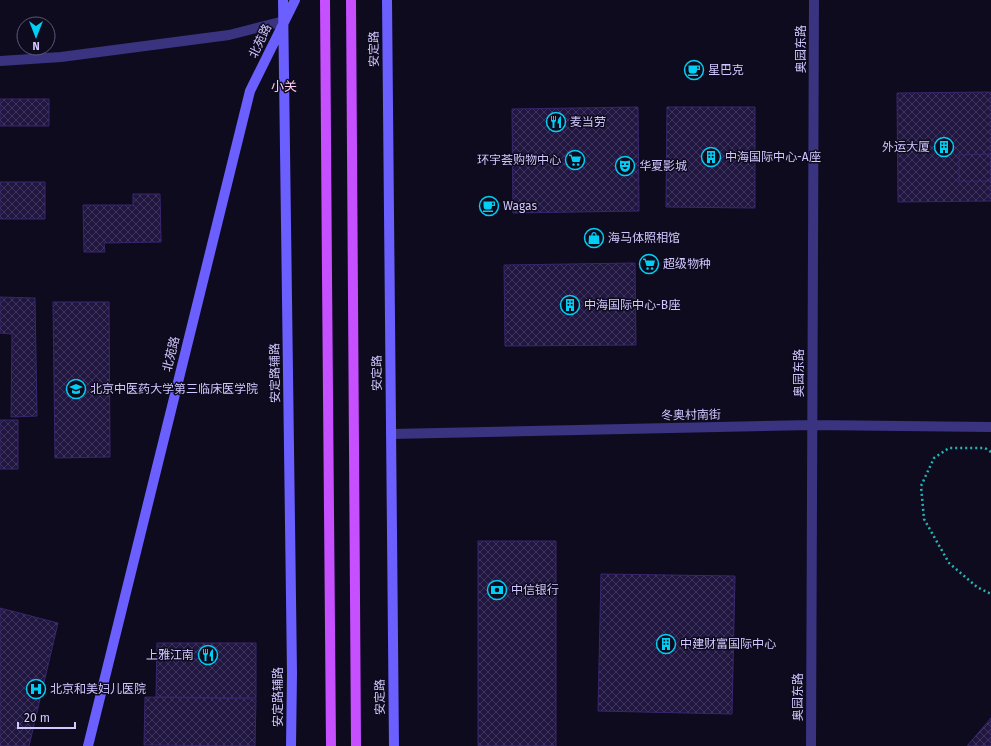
<svg xmlns="http://www.w3.org/2000/svg" width="991" height="746" font-family="'Fira Sans','Noto Sans SC',sans-serif">
	<style>
		.building { fill: url(#building-cross-hatch); stroke: #38266e }
		.lines { fill: none; stroke-linecap: round; stroke-linejoin: round }
		.path { stroke: #26b5b4; stroke-width: 2.5; stroke-dasharray: 2 3; stroke-linecap: butt }
		.street { stroke: #3a3380; stroke-width: 10 }
		.secondary { stroke: #6b5fff; stroke-width: 10 }
		.primary { stroke: #c64fff; stroke-width: 10 }
		.labels { text-anchor: middle; dominant-baseline: central; stroke-width: 3; stroke-linejoin: round; paint-order: stroke }
		.street-label { font-size: 12px; fill: #d1c8ff; stroke: #0f0b1e }
		.poi-label { font-size: 12px; fill: #d1c8ff; stroke: #0f0b1e; text-anchor: start }
		.neighbourhood-label { font-size: 13px; fill: #ffcae9; stroke: #0f0b1e }
	</style>
	<defs>
		<pattern id="building-cross-hatch" width="8" height="8" patternUnits="userSpaceOnUse"><rect width="8" height="8" fill="#201640"/><path d="M0 0l8 8M0 8l8-8" fill="none" stroke="#3f365d"/></pattern>
	</defs>
	<rect width="100%" height="100%" fill="#0f0b1e"/>
	<path class="building" d="M991,92V201L898,202L897,93Z
		M0,99H49V126H0Z
		M638,107L639,211L513,213L512,109Z
		M667,107H755V208L666,207Z
		M991,154V181H959V155Z
		M0,182H45V219H0Z
		M133,194H160L161,242L104,243L105,252H84L83,205H133Z
		M635,263L636,345L505,346L504,265Z
		M0,297L35,298L37,416L11,417L12,334L0,333Z
		M53,302H109L110,457L55,458Z
		M0,420H18V469H0Z
		M478,541H556V746H478Z
		M601,574L735,576L732,714L598,711Z
		M0,608L58,623L29,746H0Z
		M157,643H256V698L156,697Z
		M145,697L256,699L255,746L144,745Z
		M991,718V746H967Z"/>
	<g class="lines">
		<path class="path" d="M991,452L985,448H949L934,458L921,486L924,519L949,563L977,587L991,594"/>
		<path class="street" d="M0,61L61,57L229,35L284,21
			M391,434L812,425L991,427
			M811,746L814,0"/>
		<path class="secondary" d="M283,0L292,673L291,746
			M387,0L394,746
			M88,746L250,91L295,0"/>
		<path class="primary" d="M325,0L327,276L331,746
			M351,0L356,746"/>
	</g>
	<defs>
		<g id="cafe-ring" transform="scale(1)"><circle r="9.5" fill="#0f0b1e" stroke="#00cef3" stroke-width="1.5"/><path d="M-5.5-4.5H6V0H3Q3 3.5 0 3.5H-2.5Q-5.5 3.5-5.5 0ZM3-3.2v2h1.7v-2ZM-6 4.5H4V6H-6Z" fill="#00cef3"/></g>
		<g id="restaurant-ring" transform="scale(1)"><circle r="9.5" fill="#0f0b1e" stroke="#00cef3" stroke-width="1.5"/><path d="M-5-6h1v4h1v-4h1v4h1v-4h1v5L-1.5 .5V6h-2V.5L-5-1ZM5-6V6H3V1.5H1.5Q1.5-4 5-6Z" fill="#00cef3"/></g>
		<g id="building-ring" transform="scale(1)"><circle r="9.5" fill="#0f0b1e" stroke="#00cef3" stroke-width="1.5"/><path d="M-4-6H4V6H1V3H-1V6H-4ZM-2.5-4.3h1.7v1.8h-1.7ZM.8-4.3h1.7v1.8H.8ZM-2.5-1h1.7V.8h-1.7ZM.8-1h1.7V.8H.8Z" fill="#00cef3"/></g>
		<g id="supermarket-ring" transform="scale(1)"><circle r="9.5" fill="#0f0b1e" stroke="#00cef3" stroke-width="1.5"/><path d="M-6-5.5h2.5l.6 2H6L4.5 2H-2.5L-4.4-4H-6ZM-1.5 3.2a1.3 1.3 0 1 0 .1 0ZM3 3.2a1.3 1.3 0 1 0 .1 0Z" fill="#00cef3"/></g>
		<g id="theatre-ring" transform="scale(1)"><circle r="9.5" fill="#0f0b1e" stroke="#00cef3" stroke-width="1.5"/><path d="M-5-5.5Q0-4 5-5.5V0Q5 5 0 6Q-5 5-5 0ZM-3.3-2.5H-1v1.5H-3.3ZM1-2.5H3.3v1.5H1ZM-2.8 1Q0 5.5 2.8 1Z" fill="#00cef3"/></g>
		<g id="shop-ring" transform="scale(1)"><circle r="9.5" fill="#0f0b1e" stroke="#00cef3" stroke-width="1.5"/><path d="M-5-2.5h2.3a2.7 3.5 0 0 1 5.4 0H5L5.5 6h-11ZM-1.5-2.5h3a1.5 2.3 0 0 0-3 0Z" fill="#00cef3"/></g>
		<g id="university-ring" transform="scale(1)"><circle r="9.5" fill="#0f0b1e" stroke="#00cef3" stroke-width="1.5"/><path d="M0-5L7-2L0 1L-7-2ZM-4 1L0 2.5L4 1V4Q0 6-4 4Z" fill="#00cef3"/></g>
		<g id="bank-ring" transform="scale(1)"><circle r="9.5" fill="#0f0b1e" stroke="#00cef3" stroke-width="1.5"/><path d="M-6-4H6V4H-6ZM0-2.3a2.3 2.3 0 1 0 0 4.6a2.3 2.3 0 1 0 0-4.6Z" fill="#00cef3"/></g>
		<g id="hospital-ring" transform="scale(1)"><circle r="9.5" fill="#0f0b1e" stroke="#00cef3" stroke-width="1.5"/><path d="M-5-5h3v3.5h4V-5h3V5h-3V1.5h-4V5h-3Z" fill="#00cef3"/></g>
	</defs>
	<g fill-rule="evenodd">
		<use href="#cafe-ring" x="694" y="70"/>
		<use href="#restaurant-ring" x="556" y="122"/>
		<use href="#building-ring" x="944" y="147"/>
		<use href="#building-ring" x="711" y="157"/>
		<use href="#supermarket-ring" x="575" y="160"/>
		<use href="#theatre-ring" x="625" y="166"/>
		<use href="#cafe-ring" x="489" y="206"/>
		<use href="#shop-ring" x="594" y="238"/>
		<use href="#supermarket-ring" x="649" y="264"/>
		<use href="#building-ring" x="570" y="305"/>
		<use href="#university-ring" x="76" y="389"/>
		<use href="#bank-ring" x="497" y="590"/>
		<use href="#building-ring" x="666" y="644"/>
		<use href="#restaurant-ring" x="208" y="655"/>
		<use href="#hospital-ring" x="36" y="689"/>
	</g>
	<g class="labels">
		<g class="street-label">
			<text transform="translate(260 41) rotate(-64)">北苑路</text>
			<text transform="translate(374 49) rotate(-91)">安定路</text>
			<text transform="translate(801 49) rotate(-90)">奥园东路</text>
			<text transform="translate(171 354) rotate(-76)">北苑路</text>
			<text transform="translate(275 373) rotate(-91)">安定路辅路</text>
			<text transform="translate(377 373) rotate(-91)">安定路</text>
			<text transform="translate(799 373) rotate(-90)">奥园东路</text>
			<text transform="translate(691 415) rotate(-1)">冬奥村南街</text>
			<text transform="translate(278 697) rotate(-90)">安定路辅路</text>
			<text transform="translate(380 697) rotate(-91)">安定路</text>
			<text transform="translate(798 697) rotate(-90)">奥园东路</text>
		</g>
		<g class="poi-label">
			<text x="708" y="70">星巴克</text>
			<text x="570" y="122">麦当劳</text>
			<text x="930" y="147" text-anchor="end">外运大厦</text>
			<text x="725" y="157">中海国际中心-A座</text>
			<text x="561" y="160" text-anchor="end">环宇荟购物中心</text>
			<text x="639" y="166">华夏影城</text>
			<text x="503" y="206">Wagas</text>
			<text x="608" y="238">海马体照相馆</text>
			<text x="663" y="264">超级物种</text>
			<text x="584" y="305">中海国际中心-B座</text>
			<text x="90" y="389">北京中医药大学第三临床医学院</text>
			<text x="511" y="590">中信银行</text>
			<text x="680" y="644">中建财富国际中心</text>
			<text x="194" y="655" text-anchor="end">上雅江南</text>
			<text x="50" y="689">北京和美妇儿医院</text>
		</g>
		<g class="neighbourhood-label">
			<text x="284" y="86">小关</text>
		</g>
	</g>
	<g transform="translate(36 36) rotate(180)"><circle r="19" fill="#0f0b1e" stroke="#5d5778"/>
	<path d="M0-3L7 15L0 10L-7 15Z" fill="#00cef3"/>
	<text y="-6" font-size="11" font-weight="bold" text-anchor="middle" fill="#d1c8ff">N</text>
	</g>
	<path d="M18 722v6h57v-6" fill="none" stroke="#d1c8ff" stroke-width="2"/>
	<text x="24" y="722" font-size="12" fill="#d1c8ff" stroke="#0f0b1e" stroke-width="3" paint-order="stroke">20 m</text>
</svg>
